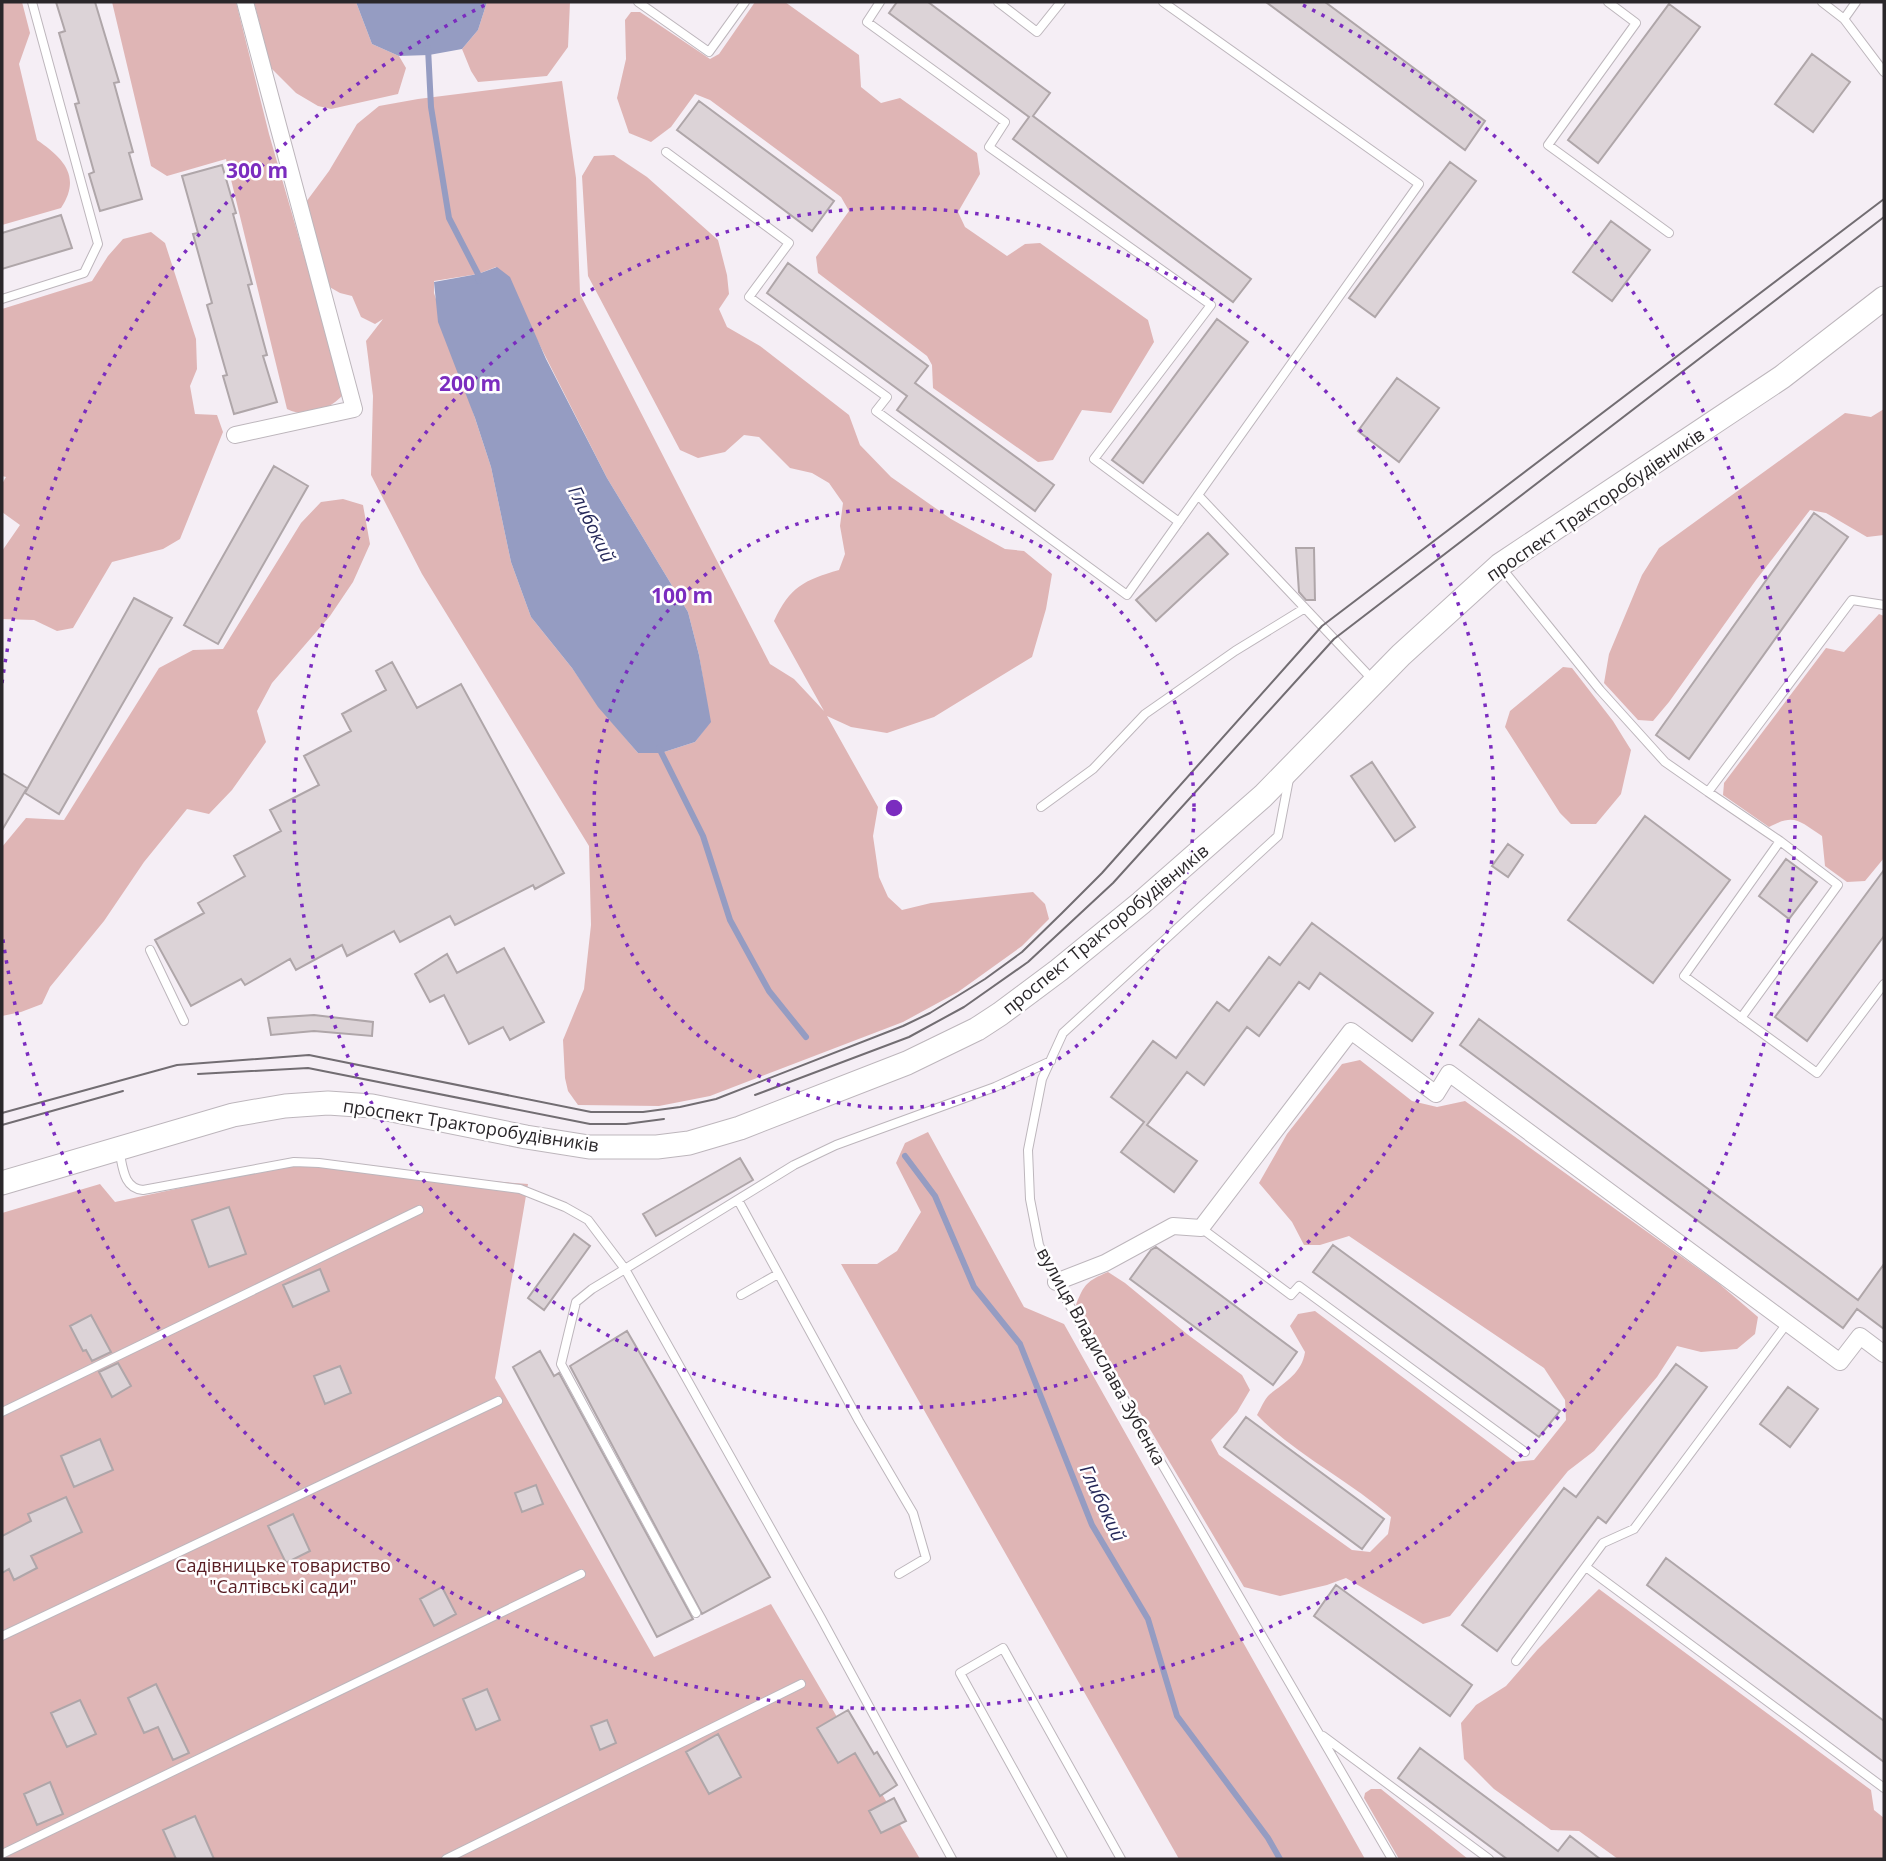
<svg xmlns="http://www.w3.org/2000/svg" width="1886" height="1861" font-family="'Open Sans',sans-serif">
	<style>
		.green { fill: #dfb5b5; fill-rule: evenodd }
		.water { fill: #959cc2 }
		.lines { fill: none; stroke-linecap: round; stroke-linejoin: round }
		.stream { stroke: #959cc2; stroke-width: 6 }
		.building { fill: #dcd3d7; stroke: #afa6a9; stroke-width: 2 }
		.service-casing { stroke: #bdb6bc; stroke-width: 10 }
		.minor-casing { stroke: #bdb6bc; stroke-width: 18 }
		.secondary-casing { stroke: #bdb6bc; stroke-width: 25 }
		.service { stroke: #fff; stroke-width: 8 }
		.minor { stroke: #fff; stroke-width: 16 }
		.secondary { stroke: #fff; stroke-width: 23 }
		.tram { stroke: #726d72; stroke-width: 2 }
		.ring { fill: none; stroke: #7b2cbf; stroke-width: 3.5; stroke-dasharray: 3.5 7 }
		.labels { text-anchor: middle; dominant-baseline: central; stroke-width: 5; stroke-linejoin: round; paint-order: stroke }
		.street-label { font-size: 18px; fill: #2a272a; stroke: #fffeff }
		.park-label { font-size: 18px; fill: #581d23; stroke: #fffeff }
		.water-label { font-size: 19px; font-style: italic; fill: #242758; stroke: #fffeff }
		.centre { fill: #7b2cbf; stroke: #fffeff; stroke-width: 3.5 }
		.ring-label { font-size: 21px; text-anchor: middle; font-weight: bold; fill: #7b2cbf; stroke: #fffeff; stroke-width: 5; stroke-linejoin: round; paint-order: stroke }
	</style>
	<rect width="100%" height="100%" fill="#f5eef5"/>
	<path class="green" d="M2,2H22L30,33L19,64L37,140C63,158 82,176 61,208L2,225Z
		M112,2H236L269,134L344,394C329,410 308,419 287,409L226,159L167,176L151,166Z
		M254,2H356L372,44L399,56L406,68L398,94L331,109L318,106L296,93L271,68Z
		M487,2H570L568,47L547,76L478,82L471,71L462,49L478,30Z
		M755,2H785L859,55L861,87L881,103L900,98L977,153L980,174L958,212L965,227L1007,256L1025,244L1040,243L1148,320L1154,342L1111,413L1082,410L1053,460L1038,462L933,388L932,365L927,356L818,273L816,257L849,211L841,197L710,100L695,94L671,127L651,142L629,133L617,98L626,59L625,20L631,12H640L710,59L719,54Z
		M562,81L576,178L580,294L770,664L794,679L824,711L774,621C790,587 804,580 839,570L845,554L840,526L843,503L829,483L812,473L790,468L759,437L744,435L725,452L698,458L680,450L588,276L582,176L594,156L614,155L647,177L718,240L727,275L729,294L719,309L727,327L760,346L849,415L860,445L891,477L951,519L1005,549L1024,551L1052,574L1046,609L1032,657L934,717L887,733L851,727L827,716L878,807L873,836L879,877L888,897L902,910L931,903L1033,892L1045,904L1049,919L1022,946L958,992L903,1022L710,1096L659,1106L578,1105L568,1091L565,1078L563,1040L584,989L591,925L589,846L422,574L371,475L373,396L366,341L383,319L375,324L361,317L352,296L340,293L326,285L306,202L329,171L357,124L379,106L418,99ZM496,267L527,320L607,478L688,612L699,655L710,722L695,742L661,753H638L599,707L572,668L531,617L511,562L491,467L434,293V281L478,274Z
		M151,232L165,243L196,339L197,369L190,386L195,414L217,415L223,432L180,539L163,549L112,562L73,628L57,631L34,620L2,619V551L20,525L2,512V484L6,477L2,476V309L92,281L108,256L123,239Z
		M1884,409V535L1867,537L1826,513L1810,510L1756,580L1669,702L1653,721L1638,720L1604,683L1609,654L1642,575L1659,548L1845,413L1871,417Z
		M343,499L363,505L370,544L353,582L330,616L272,683L257,711L266,742L232,790L209,814L187,809L144,862L104,921L50,987L42,1004L21,1012L2,1016V847L26,818L64,820L159,668L193,650L223,649L301,523L321,502Z
		M1879,614L1884,616V858L1865,881L1847,882L1825,866L1822,836C1799,821 1795,813 1769,827L1723,795L1724,783L1826,648L1844,652Z
		M1563,667L1572,668L1613,721L1631,750L1621,794L1596,824H1571L1560,813L1505,727L1510,711Z
		M1360,1060L1412,1101L1437,1107L1465,1101L1717,1282L1758,1317L1755,1334L1737,1349L1701,1352L1677,1346L1657,1377L1594,1451L1568,1471L1450,1616L1423,1624L1346,1578L1327,1585L1280,1596L1244,1587L1076,1305C1084,1284 1087,1281 1108,1272L1125,1283L1187,1334L1242,1375L1250,1390L1237,1412L1211,1440L1219,1455L1352,1550L1370,1552L1388,1534L1391,1517C1349,1480 1296,1455 1257,1415C1261,1408 1264,1400 1269,1395C1285,1382 1302,1373 1305,1352L1290,1326L1298,1314L1315,1311L1515,1462L1534,1460L1566,1420L1565,1400L1544,1368L1349,1236L1320,1245H1304L1292,1222L1259,1183L1287,1134L1342,1064Z
		M928,1132L1024,1307L1064,1324L1365,1859H1179L841,1264H877L897,1251L921,1212L896,1163L905,1143Z
		M288,1165L528,1184L495,1378L654,1657L771,1604L920,1859H2V1213L100,1184L115,1202Z
		M1599,1589L1871,1790L1874,1810L1884,1818V1859H1618L1579,1831L1551,1830L1494,1789L1464,1759L1461,1723L1476,1705L1506,1686L1538,1649Z
		M1371,1789H1381L1468,1859H1399L1364,1798L1365,1793Z"/>
	<path class="water" d="M356,2H487L478,30L462,49L429,55L399,56L372,44Z
		M497,267L510,277L546,359L607,478L688,612L699,655L711,722L695,742L661,753H638L598,707L572,668L531,617L511,562L491,467L475,418L438,322L434,282L478,274Z"/>
	<g class="lines">
		<path class="stream" d="M428,48L431,107L449,218L478,274L479,281
			M659,748L703,836L730,920L769,991L806,1037
			M905,1156L935,1196L974,1287L1020,1344L1092,1525L1148,1619L1177,1716L1268,1838L1280,1859"/>
	</g>
	<path class="building" d="M56,2H95L119,82L114,83L133,152L129,153L142,199L100,211L89,174L94,172L75,104L79,103L59,33L65,31Z
		M897,2H928L1050,93L1033,116L1251,279L1233,302L1013,139L1029,117L889,13Z
		M1266,2H1325L1485,121L1465,150Z
		M1669,4L1700,27L1598,163L1568,140Z
		M1812,54L1850,82L1813,132L1775,104Z
		M699,101L834,201L812,231L677,130Z
		M1450,162L1476,181L1375,317L1349,298Z
		M222,165L236,213L233,214L252,284L248,285L267,355L263,356L277,402L234,414L223,376L227,375L207,305L212,303L193,234L198,233L182,176Z
		M61,215L72,248L2,269V233Z
		M1611,221L1650,250L1612,301L1573,272Z
		M788,263L928,366L915,383L1054,485L1035,511L897,410L907,396L767,293Z
		M1217,319L1248,342L1143,483L1112,460Z
		M1397,378L1439,408L1399,462L1358,431Z
		M274,466L308,486L218,644L184,625Z
		M1814,513L1848,537L1689,759L1656,735Z
		M1208,533L1228,554L1156,621L1136,600Z
		M1296,548H1314L1315,600H1306L1299,592Z
		M134,598L172,618L59,814L25,793Z
		M392,662L417,708L461,684L564,873L535,889L533,885L455,925L450,916L400,942L394,931L347,956L342,945L296,970L290,959L245,985L241,979L191,1006L155,940L204,913L198,903L245,876L234,856L281,831L270,810L319,785L304,756L351,731L342,714L386,690L376,671Z
		M1372,762L1415,827L1395,841L1351,776Z
		M2,773L27,788L2,830Z
		M1645,816L1730,880L1653,983L1568,920Z
		M1508,844L1523,855L1508,877L1492,866Z
		M1786,859L1817,882L1789,919L1759,896Z
		M1884,870V936L1807,1041L1775,1017Z
		M1312,923L1433,1013L1412,1041L1320,973L1309,989L1299,982L1259,1036L1247,1027L1204,1085L1187,1072L1147,1125L1197,1161L1174,1192L1121,1152L1144,1122L1111,1097L1153,1041L1176,1058L1217,1002L1229,1011L1269,957L1280,965Z
		M504,948L544,1022L510,1040L503,1027L469,1044L444,995L430,1002L415,974L447,954L457,973Z
		M314,1015L373,1022L372,1036L314,1031L271,1035L268,1018Z
		M1479,1019L1858,1300L1884,1264V1329L1857,1309L1843,1328L1460,1045Z
		M740,1158L753,1180L656,1236L643,1214Z
		M229,1207L246,1254L209,1267L192,1220Z
		M574,1234L590,1246L544,1310L528,1298Z
		M1333,1245L1560,1411L1539,1437L1313,1272Z
		M1156,1247L1297,1352L1273,1385L1130,1279L1151,1250Z
		M320,1269L329,1291L293,1307L283,1285Z
		M91,1315L111,1352L92,1361L86,1350L83,1351L70,1326Z
		M627,1331L770,1577L702,1614L570,1366Z
		M540,1351L554,1376L559,1373L693,1619L657,1637L513,1367Z
		M118,1363L131,1386L112,1397L99,1372Z
		M1676,1364L1707,1387L1606,1523L1598,1517L1497,1651L1462,1625L1564,1488L1576,1497Z
		M340,1366L351,1393L325,1404L314,1376Z
		M1788,1387L1818,1409L1790,1447L1760,1424Z
		M1246,1417L1384,1519L1362,1549L1224,1447Z
		M100,1439L113,1470L74,1487L61,1456Z
		M536,1485L543,1504L522,1512L515,1493Z
		M66,1497L82,1532L31,1556L37,1568L14,1580L9,1569L2,1573V1536L31,1521L28,1514Z
		M293,1514L310,1551L286,1563L268,1526Z
		M1666,1558L1884,1721V1762L1647,1585Z
		M1336,1585L1472,1685L1450,1716L1314,1616Z
		M442,1587L456,1614L434,1626L420,1599Z
		M156,1684L189,1753L173,1760L158,1727L144,1733L128,1698Z
		M487,1689L500,1720L476,1730L463,1699Z
		M80,1700L96,1734L67,1747L51,1713Z
		M848,1710L874,1754L877,1752L897,1785L880,1796L855,1753L838,1763L817,1728Z
		M607,1720L616,1743L600,1750L591,1726Z
		M718,1734L741,1777L709,1794L686,1752Z
		M1420,1748L1558,1851L1570,1836L1600,1859H1507L1398,1778Z
		M50,1782L63,1814L37,1825L24,1794Z
		M894,1798L906,1821L881,1833L869,1811Z
		M195,1816L214,1859H176L163,1830Z"/>
	<g class="lines">
		<g class="service-casing">
			<path id="service" d="M638,2L709,52L745,2
				M880,2L867,22L1005,122L989,147L1211,305L1094,459L1179,522
				M998,2L1037,32L1061,2
				M1608,2L1636,23L1548,145L1669,233
				M1822,2L1844,19L1884,72
				M1844,19L1856,2
				M666,152L789,243L749,297L887,397L876,411L1127,595L1419,184L1163,2
				M2,299L84,273L98,244L32,2
				M1198,495L1372,679
				M1500,566L1600,690L1665,762L1708,792L1852,600L1884,605
				M1289,779L1278,836L1063,1033L1042,1079L1028,1150L1030,1199L1039,1245L1056,1282L1392,1859
				M1708,792L1780,841L1684,976L1817,1073L1884,984
				M1041,807L1093,769L1145,714L1235,651L1305,608
				M150,950L184,1021
				M1741,1018L1838,885L1780,841
				M119,1150C123,1167 123,1188 143,1190L294,1162L319,1163L520,1189L565,1207L588,1220L625,1269L592,1289L576,1302L561,1364L696,1613
				M738,1200L859,1421L913,1513L926,1558L899,1574
				M1201,1228L1291,1295L1299,1286L1525,1452
				M741,1295L778,1274
				M2,1412L419,1210
				M1586,1567L1884,1788
				M2,1636L498,1401
				M1516,1661L1603,1543L1634,1529L1788,1322
				M1323,1736L1489,1859
				M2,1854L581,1574
				M446,1859L801,1684
				M952,1859L821,1618L625,1269L794,1165L836,1145L995,1087L1051,1061
				M1063,1859L960,1673L1003,1648L1121,1859"/>
		</g>
		<g class="minor-casing">
			<path id="minor" d="M235,435L354,409L245,2
				M1056,1282L1105,1263L1173,1226L1201,1228L1351,1031L1436,1094L1449,1073L1840,1362L1860,1336L1884,1354"/>
		</g>
		<g class="secondary-casing">
			<path id="secondary" d="M2,1183L233,1115L285,1106L328,1103L372,1106L526,1137L589,1147H657L689,1143L740,1128L907,1063L977,1029L1000,1014L1059,970L1141,903L1263,796L1401,655L1500,565L1782,377L1884,298"/>
		</g>
		<use href="#service" class="service"/>
		<use href="#minor" class="minor"/>
		<use href="#secondary" class="secondary"/>
		<path class="tram" d="M198,1074L308,1068L590,1124H626L664,1119
			M755,1095L909,1037L964,1007L1028,962L1113,883L1334,639L1884,217
			M2,1113L177,1065L309,1055L591,1112H643L680,1107L716,1099L903,1026L930,1013L985,979L1022,952L1062,913L1102,873L1322,626L1884,199
			M2,1125L123,1091"/>
	</g>
	<g class="ring">
		<circle cx="894" cy="808" r="300"/>
		<circle cx="894" cy="808" r="600"/>
		<path d="M2 683A901 901 0 0 1 485 5M1303 5A901 901 0 1 1 2 933"/>
	</g>
	<g class="labels">
		<g class="street-label">
			<text transform="translate(1595 504) rotate(-34)">проспект Тракторобудівників</text>
			<text transform="translate(1105 929) rotate(-39)">проспект Тракторобудівників</text>
			<text transform="translate(471 1125) rotate(9)">проспект Тракторобудівників</text>
			<text transform="translate(1102 1356) rotate(61)">вулиця Владислава Зубенка</text>
		</g>
		<g class="park-label">
			<text x="283" y="1565">Садівницьке товариство<tspan x="283" dy="21">"Салтівські сади"</tspan></text>
		</g>
		<g class="water-label">
			<text transform="translate(592 524) rotate(64)">Глибокий</text>
			<text transform="translate(1103 1503) rotate(65)">Глибокий</text>
		</g>
	</g>
	<circle cx="894" cy="808" r="10" class="centre"/>
	<g class="ring-label">
		<text x="257" y="178">300 m</text>
		<text x="470" y="391">200 m</text>
		<text x="682" y="603">100 m</text>
	</g>
	<rect width="1886" height="1861" fill="none" stroke="#2a272a" stroke-width="7"/>
</svg>
